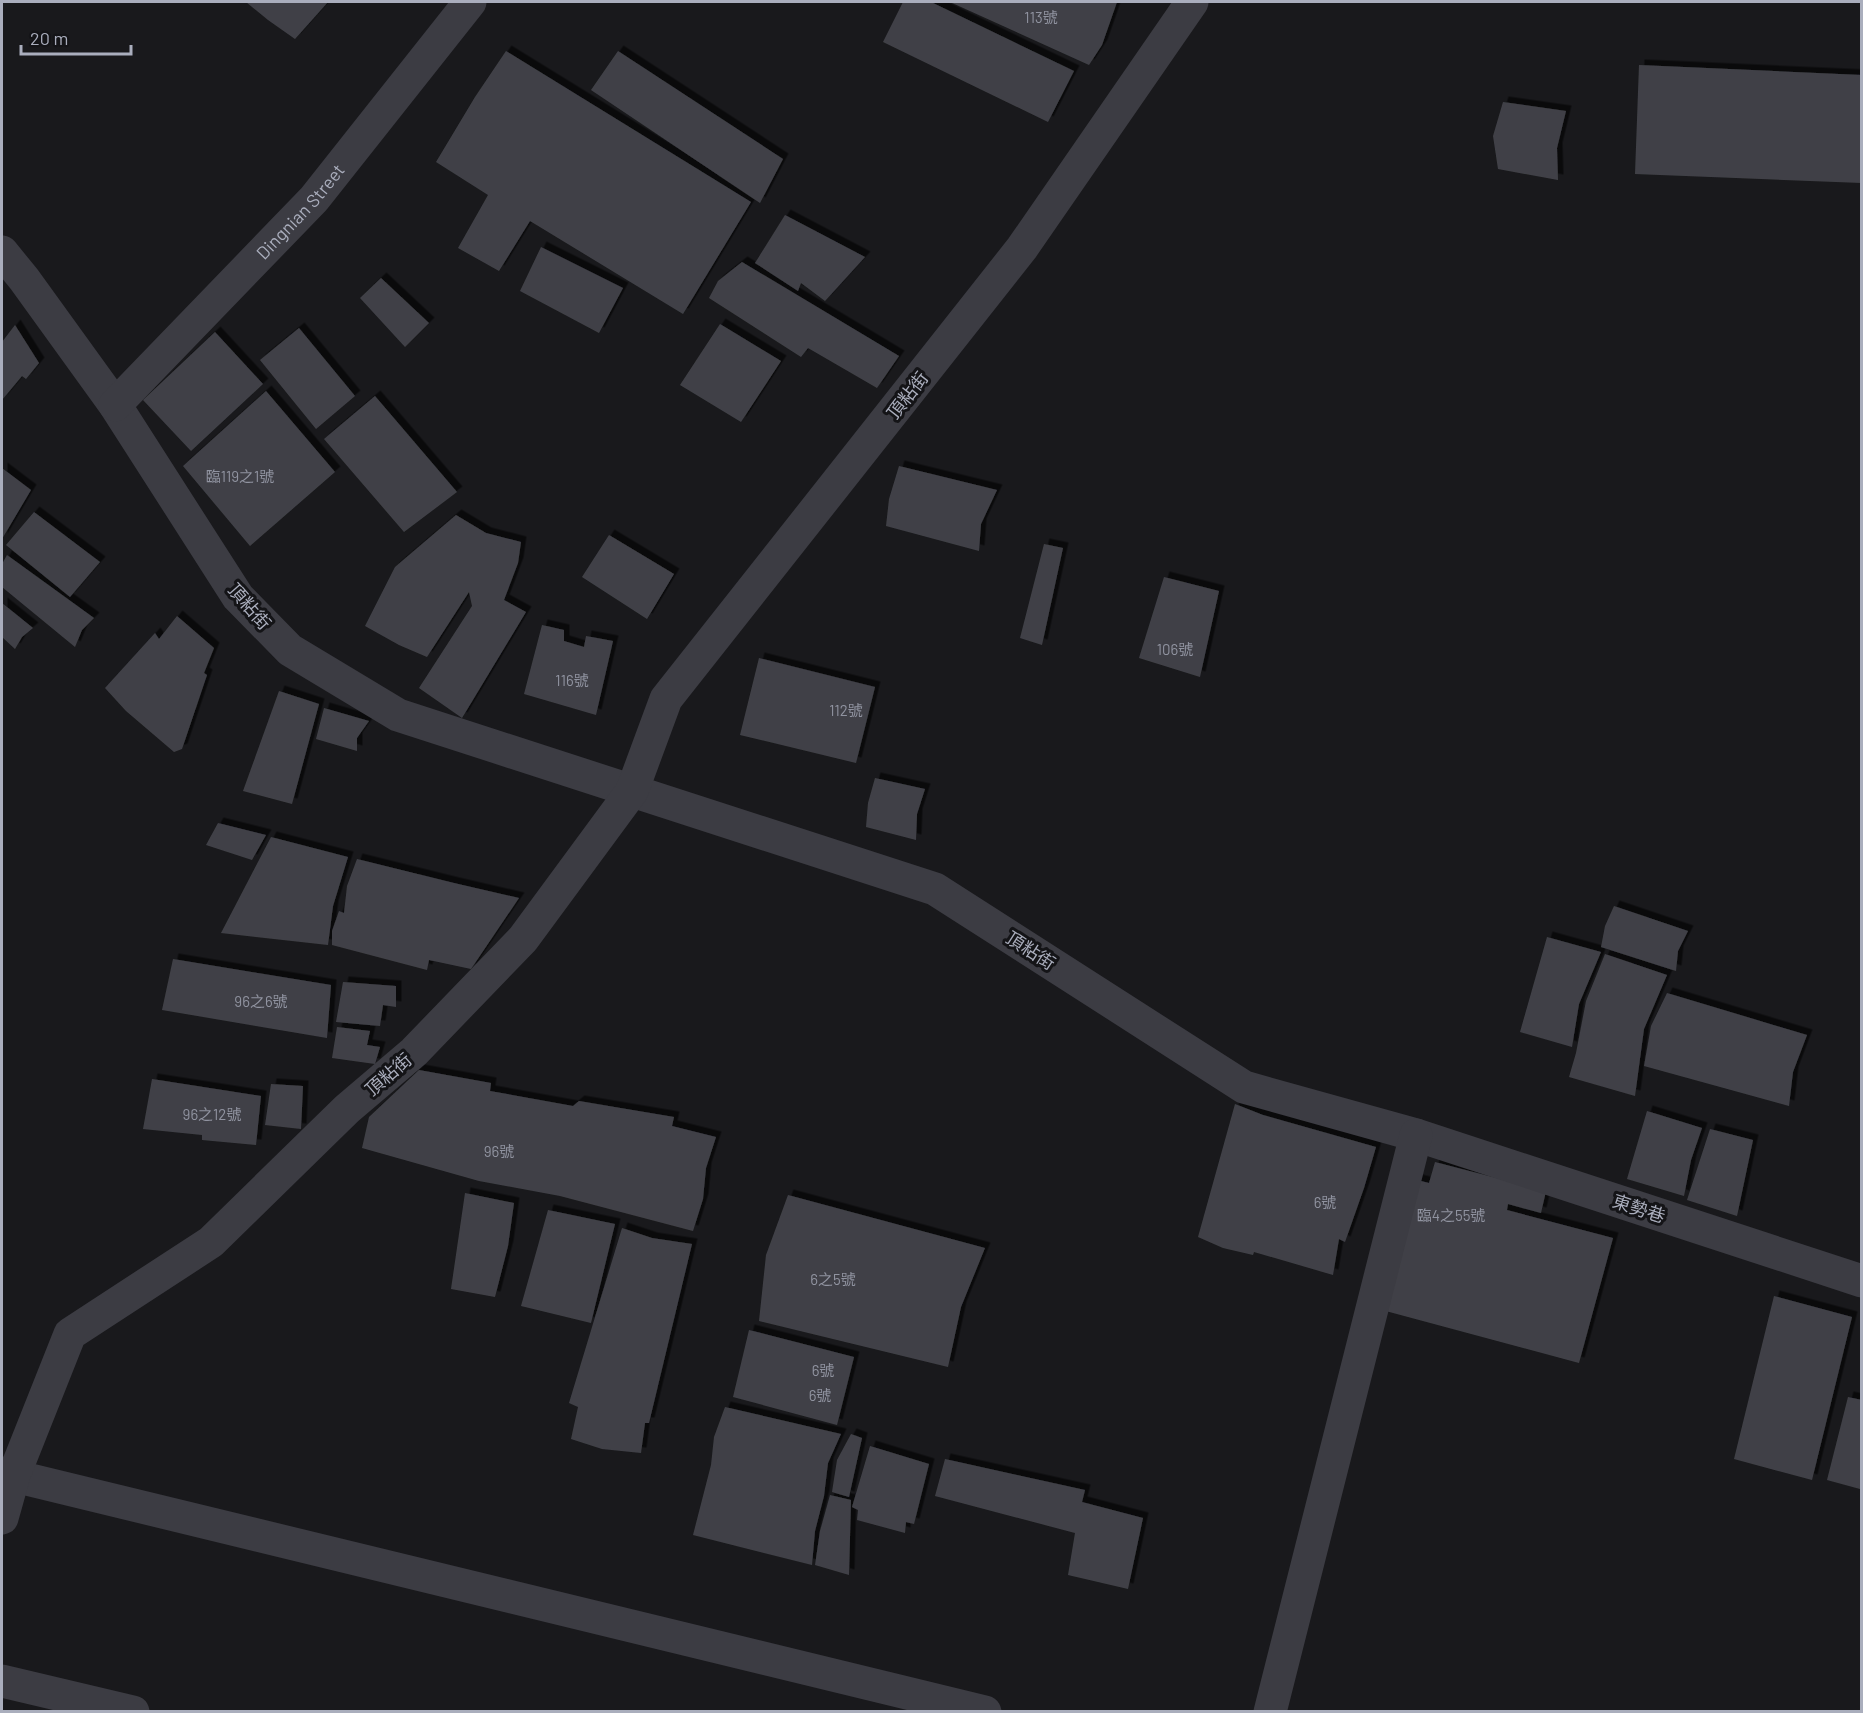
<svg xmlns="http://www.w3.org/2000/svg" width="1863" height="1713" font-family="Barlow,'Noto Sans TC',sans-serif">
	<style>
		.building { fill: #404147; filter: url(#shadow) }
		.lines { fill: none; stroke-linecap: round; stroke-linejoin: round }
		.minor { stroke: #3c3c43; stroke-width: 33 }
		.labels { text-anchor: middle; dominant-baseline: central; stroke-width: 6; stroke-linejoin: round; paint-order: stroke }
		.number-label { font-size: 15px; fill: #9093a0 }
		.street-label { font-size: 18px; fill: #aaaebd; stroke: #141417 }
	</style>
	<defs>
		<filter id="shadow"><feDropShadow dx="5.5" dy="-5.5" stdDeviation="0" flood-color="#0009"/></filter>
	</defs>
	<rect width="100%" height="100%" fill="#19191c"/>
	<path class="building" d="M246,2H328L295,39L268,20Z
		M903,2H931L1074,71L1048,122L883,42Z
		M950,2H1117L1102,45L1089,65Z
		M506,51L751,202L683,314L530,221L499,271L458,248L488,195L436,162L475,97Z
		M618,51L783,159L760,203L591,90Z
		M1639,65L1862,75V183L1635,174Z
		M1503,102L1566,111L1557,148L1558,180L1498,169L1493,136Z
		M785,215L865,257L825,301L801,283L798,291L755,263Z
		M541,247L623,288L599,333L520,291Z
		M742,262L899,356L877,388L808,348L801,357L709,298L718,281Z
		M381,278L429,323L405,347L360,298Z
		M720,324L781,361L741,422L680,385Z
		M15,325L39,363L26,379L22,376L2,400V342Z
		M299,328L355,396L316,429L260,360Z
		M215,332L263,384L191,451L143,400Z
		M266,391L335,472L250,546L183,466Z
		M375,396L457,492L404,532L324,439Z
		M899,466L997,490L981,524L979,551L886,526L889,499Z
		M2,468L31,490L2,539Z
		M34,512L100,562L70,597L6,545Z
		M456,515L486,533L521,542L518,563L504,600L526,612L462,718L419,688L472,606L469,592L427,657L399,645L365,626L395,567Z
		M609,535L674,574L647,619L582,577Z
		M1044,544L1063,548L1042,645L1020,638Z
		M7,555L94,618L82,630L75,647L2,587V564Z
		M1164,577L1219,591L1200,677L1139,658Z
		M2,603L33,628L22,637L15,649L2,637Z
		M177,616L214,648L204,673L207,675L182,749L174,752L126,711L105,688L155,633L159,639Z
		M542,625L564,630V641L584,647L586,636L613,641L596,715L524,694Z
		M759,658L875,687L856,763L740,735Z
		M279,691L319,704L292,804L243,791Z
		M324,708L369,721L357,738V751L316,739Z
		M875,778L925,789L917,814L916,840L866,827L868,803Z
		M218,823L266,835L252,860L206,845Z
		M271,837L348,857L333,906L328,945L221,933Z
		M357,859L454,883L519,898L471,969L429,960L427,970L332,945V931L339,911L344,913L347,886Z
		M1614,906L1688,931L1678,951L1676,971L1601,947L1605,926Z
		M1547,937L1601,952L1579,1004L1572,1047L1520,1032Z
		M1605,954L1667,975L1644,1029L1635,1096L1569,1077L1576,1053L1586,1001Z
		M173,959L331,985L327,1038L162,1010Z
		M343,982L396,986V1007L383,1005L380,1026L336,1022Z
		M1667,993L1807,1035L1793,1072L1789,1106L1644,1066L1651,1026Z
		M337,1027L370,1031L367,1045L380,1047L375,1064L332,1058Z
		M419,1070L491,1083L490,1091L573,1106L579,1101L674,1117L672,1126L716,1137L706,1168L703,1199L693,1231L560,1196L479,1181L362,1148L369,1117Z
		M152,1079L261,1096L256,1145L202,1140V1135L143,1129Z
		M271,1084L303,1086L301,1129L265,1125Z
		M1235,1104L1263,1115L1376,1147L1364,1188L1345,1242L1339,1239L1333,1275L1254,1252L1253,1255L1223,1248L1198,1237Z
		M1647,1111L1702,1128L1691,1160L1684,1196L1627,1179Z
		M1710,1129L1753,1140L1737,1216L1687,1200Z
		M1435,1162L1546,1191L1541,1213L1508,1204L1507,1210L1613,1238L1579,1363L1382,1310L1417,1180L1429,1183Z
		M465,1193L514,1203L508,1246L495,1297L451,1289Z
		M788,1195L985,1248L961,1307L948,1367L759,1321L766,1255Z
		M548,1210L615,1224L591,1323L521,1306Z
		M622,1228L652,1238L692,1244L649,1423H645L641,1453L602,1449L571,1439L578,1407L569,1403Z
		M1774,1296L1852,1317L1812,1480L1734,1459Z
		M749,1330L854,1357L837,1425L733,1397Z
		M1848,1397L1862,1400L1860,1489L1827,1480Z
		M725,1407L841,1434L828,1463L824,1496L815,1531L812,1565L693,1535L711,1465L714,1437Z
		M851,1434L862,1438L849,1497L832,1492L837,1460Z
		M870,1446L929,1464L914,1524L906,1522L905,1533L857,1520L858,1510L852,1507Z
		M945,1459L1085,1490L1082,1502L1143,1518L1128,1589L1068,1575L1075,1533L935,1496Z
		M830,1495L851,1500L849,1575L815,1565L820,1531Z"/>
	<g class="lines">
		<g class="minor">
			<path d="M2,252L24,279L115,405L238,597L290,650L398,715L935,889L1244,1087L1416,1135L1862,1281"/>
			<path id="s1" d="M115,405L314,199L470,2"/>
			<path d="M2,1473L985,1712"/>
			<path d="M2,1518L14,1475L70,1334L211,1242L347,1109L414,1052L523,939L632,791L666,699L1022,248L1192,2"/>
			<path d="M2,1681L133,1712"/>
			<path d="M1270,1712L1416,1135"/>
		</g>
	</g>
	<g class="labels">
		<g class="number-label">
			<text x="1041" y="17">113號</text>
			<text x="240" y="476">臨119之1號</text>
			<text x="1175" y="649">106號</text>
			<text x="572" y="680">116號</text>
			<text x="846" y="710">112號</text>
			<text x="261" y="1001">96之6號</text>
			<text x="212" y="1114">96之12號</text>
			<text x="499" y="1151">96號</text>
			<text x="1325" y="1202">6號</text>
			<text x="1451" y="1215">臨4之55號</text>
			<text x="833" y="1279">6之5號</text>
			<text x="823" y="1370">6號</text>
			<text x="820" y="1395">6號</text>
		</g>
		<g class="street-label">
			<text stroke="none"><textPath href="#s1" startOffset="268">Dingnian Street</textPath></text>
			<text transform="translate(907 395) rotate(-52)">頂粘街</text>
			<text transform="translate(250 606) rotate(49)">頂粘街</text>
			<text transform="translate(1031 950) rotate(33)">頂粘街</text>
			<text transform="translate(388 1074) rotate(-41)">頂粘街</text>
			<text transform="translate(1639 1208) rotate(18)">東勢巷</text>
		</g>
	</g>
	<rect width="1863" height="1713" fill="none" stroke="#aaaebd" stroke-width="6"/>
	<path d="M21 45v9h110v-9" fill="none" stroke="#aaaebd" stroke-width="3"/>
	<text x="30" y="45" font-size="18" fill="#aaaebd" stroke="#141417" stroke-width="4.5" paint-order="stroke">20 m</text>
</svg>
